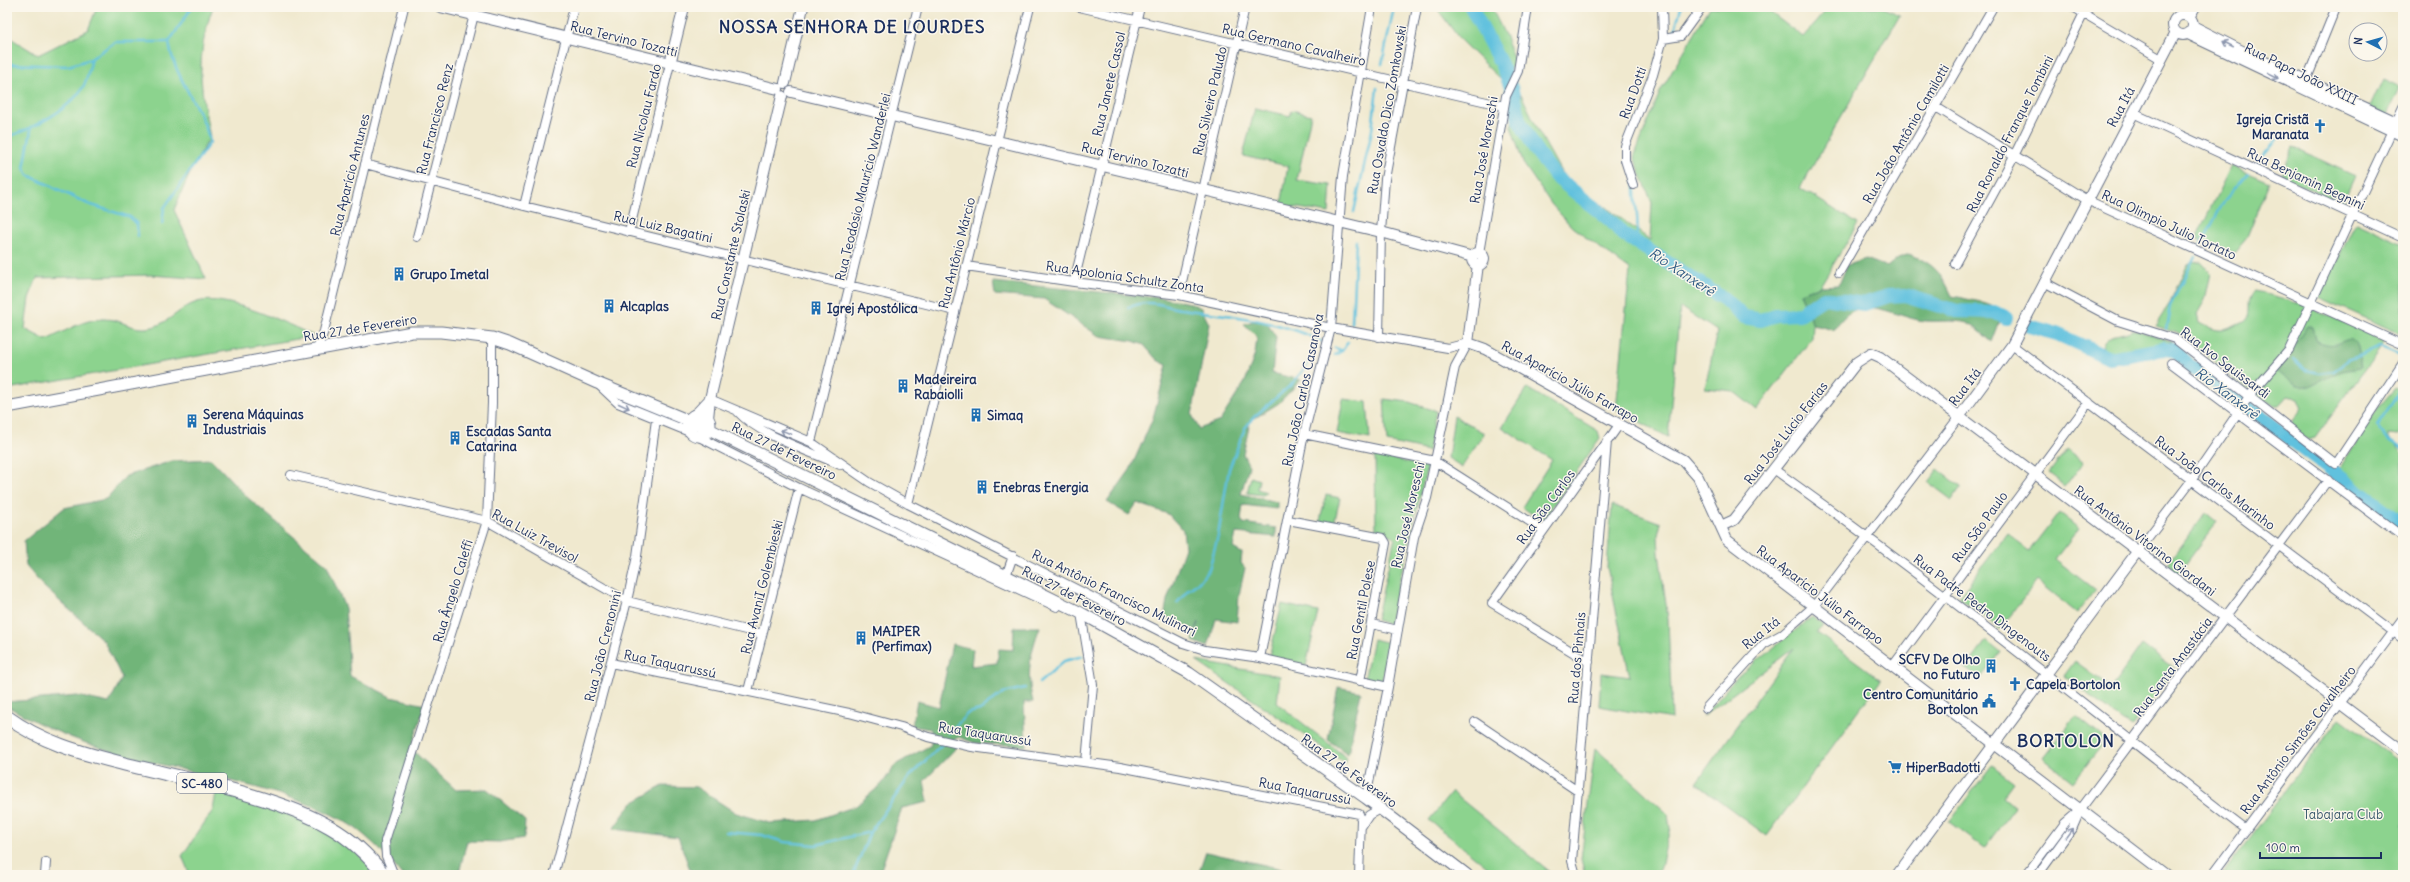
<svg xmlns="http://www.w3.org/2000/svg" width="2410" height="882" font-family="Delius,sans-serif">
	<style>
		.green { fill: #8cd38e; stroke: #548176 }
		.forest { fill: #71b579; stroke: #46726c }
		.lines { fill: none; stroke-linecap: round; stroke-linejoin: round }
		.stream { stroke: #60c1de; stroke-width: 2.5 }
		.river { stroke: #60c1de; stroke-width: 14 }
		.minor-casing { stroke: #667086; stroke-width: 10 }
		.tertiary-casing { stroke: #667086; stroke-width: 12 }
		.secondary-casing { stroke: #667086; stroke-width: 13 }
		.primary-casing { stroke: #667086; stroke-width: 15 }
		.minor { stroke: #fff; stroke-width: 8 }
		.tertiary { stroke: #fff; stroke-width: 10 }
		.secondary { stroke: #fff; stroke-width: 11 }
		.primary { stroke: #fff; stroke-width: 13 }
		.oneway { stroke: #8d97ae }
		.labels { text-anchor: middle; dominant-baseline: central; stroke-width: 3; stroke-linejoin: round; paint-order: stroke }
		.shield { fill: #fbf7ec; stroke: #5e6b89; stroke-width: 1 }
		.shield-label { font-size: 12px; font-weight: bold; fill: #1b2f5e }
		.street-label { font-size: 13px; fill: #1b2f5e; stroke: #fbf7ec }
		.poi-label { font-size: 13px; font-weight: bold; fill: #1b2f5e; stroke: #fbf7ec; text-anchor: start }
		.park-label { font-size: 13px; fill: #37586a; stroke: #fbf7ec }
		.water-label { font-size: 14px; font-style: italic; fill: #305b84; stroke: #fbf7ec }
		.district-label { font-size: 17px; font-weight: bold; letter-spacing: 1px; fill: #1b2f5e; stroke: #fbf7ec }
	</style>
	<rect width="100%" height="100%" fill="#fbf7ec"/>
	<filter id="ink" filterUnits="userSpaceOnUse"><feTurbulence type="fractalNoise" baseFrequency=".025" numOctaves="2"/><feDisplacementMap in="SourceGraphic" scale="8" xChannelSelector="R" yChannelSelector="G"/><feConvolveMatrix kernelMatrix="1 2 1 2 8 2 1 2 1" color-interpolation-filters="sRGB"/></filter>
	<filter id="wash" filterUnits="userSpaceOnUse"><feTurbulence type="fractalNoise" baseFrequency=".012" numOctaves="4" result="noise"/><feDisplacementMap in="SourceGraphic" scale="16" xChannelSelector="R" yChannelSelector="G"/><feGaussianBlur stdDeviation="0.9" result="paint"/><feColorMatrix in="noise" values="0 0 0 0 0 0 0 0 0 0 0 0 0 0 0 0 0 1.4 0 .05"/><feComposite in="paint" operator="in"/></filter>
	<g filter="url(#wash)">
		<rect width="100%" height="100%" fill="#f0e9cf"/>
		<path class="green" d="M97,7H213C195,58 200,85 210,137L192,168L174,210L206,279L151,275L37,278L29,298L25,329L46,340C69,330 88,315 114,320C125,323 134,329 146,328C166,327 178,308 197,302C225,293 288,324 314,336L7,389V36L38,55L88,30Z
			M1436,7H1491L1506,37L1515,64L1500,79L1461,41Z
			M1710,7H1769L1767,10L1803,37L1829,7H1881L1900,15L1800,188L1858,224L1820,286L1800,293L1813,325L1812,338L1757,410L1733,391L1705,388L1717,331L1680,307L1668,437L1616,409L1630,270L1572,227L1552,205L1523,163L1511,126L1521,94L1540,134L1561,172L1578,190L1607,208L1650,240L1652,203L1634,157L1660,92Z
			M2383,79L2400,87L2387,115L2370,107Z
			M1255,108L1290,116L1292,110L1311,115L1297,180L1331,185L1329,213L1281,205L1288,166L1243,156Z
			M2293,147L2355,176L2342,204L2281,175Z
			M2231,166L2269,182L2246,239L2234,253L2196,238Z
			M2356,222L2403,244V335L2319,297Z
			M2201,262L2211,273L2205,300L2197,314L2199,323C2215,331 2221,333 2237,325C2241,323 2245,322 2247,318C2252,308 2245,304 2254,292C2301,300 2342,322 2385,342L2315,438L2308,440L2290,425L2302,408L2298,398L2287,396L2279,405H2273L2226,373L2192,342L2177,333L2155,326L2170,303L2187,266L2191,263Z
			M2132,330H2136L2173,342L2118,355L2107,353L2102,348C2106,332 2118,337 2132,330Z
			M1527,388L1598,431L1600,438L1542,521L1522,507L1552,460L1502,427Z
			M2395,388L2403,391V428L2400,435L2388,434V438L2403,453V516L2360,488L2338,471L2377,409Z
			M1343,399L1367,402L1370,439L1337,433Z
			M1384,399L1409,402L1436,411L1428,451L1387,442Z
			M1454,416L1484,433L1462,467L1448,458Z
			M2067,449L2084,462L2065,486L2049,473Z
			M1375,455L1427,467L1389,624L1376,620L1395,537L1376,530Z
			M1938,469L1961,487L1952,500L1928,482Z
			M1251,477L1259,480L1257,489L1266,492L1263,495L1247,493Z
			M1326,495L1340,498L1334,524L1320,521Z
			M1612,505L1661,523L1658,535L1659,553L1668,619L1672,719L1599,706L1601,673L1630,677L1607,567Z
			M2059,512L2079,528L2055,559L2095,590L2077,613L2037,581L2000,629L1959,597L2007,534L2029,551Z
			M2206,513L2217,522L2179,573L2167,565Z
			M1282,604L1318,612L1306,666L1269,657Z
			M1812,617L1824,626L1816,632L1881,680L1767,836L1696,783L1794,648L1702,717L1738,676Z
			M1373,639L1390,643L1381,684L1364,680Z
			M1986,641L2000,652L1980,679L1965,668Z
			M2142,645L2175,669L2132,727L2064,676L2075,661L2111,688Z
			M1196,661L1280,676L1277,703L1347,758L1345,763Z
			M2076,716L2106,740L2073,782L2043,758Z
			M2340,718L2403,765V875H2222Z
			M1595,748L1668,814L1670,828L1659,875H1585L1581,859Z
			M1992,765L2014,782L2003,797L2015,807L1984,848L1949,822Z
			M1452,792L1554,875H1497L1429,820Z
			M216,793C273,809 340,823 377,875H190L182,856L213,810Z"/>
		<path class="forest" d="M1910,254C1935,265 1941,272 1952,296L1986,303L2004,310L1992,342C1985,336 1976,327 1967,323C1954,319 1932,323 1918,320C1884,312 1857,292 1834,330L1813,325L1800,293L1820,286L1839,285L1847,265L1866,259L1887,267L1898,258Z
			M993,282L1164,298L1190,303L1201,308L1209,324L1192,415L1199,429L1220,421L1245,382L1255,354L1257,337L1244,324L1253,321L1266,322L1276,337L1272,373L1301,380L1279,403L1250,421L1243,454L1249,466L1241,494L1277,502V509L1243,505L1241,519L1243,523L1276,528V537L1236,533L1233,548L1242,553L1241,563L1245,568L1239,595L1237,622L1216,619L1208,647L1193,641L1199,622L1195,630L1164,617L1167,600L1185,548L1183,530L1168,514L1137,503L1129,515L1107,502L1130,470L1153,418L1167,365L1157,360L1144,345L1133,341L1099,336L1044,299L995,295Z
			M2307,326H2313L2316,340C2344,358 2353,313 2361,368L2342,371L2309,387L2297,385L2277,372L2279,368Z
			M211,459L248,498L327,565L345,608L350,676L391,697L425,705L411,749L456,790L487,789L525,821L524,838L500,842L467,841L460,869L462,875H402C389,859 372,840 355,828C301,791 203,776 139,759C94,748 47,730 7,706V702L77,696L109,703L122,678L104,641L42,585L26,566L24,541L64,508L106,499L126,476L172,461Z
			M1014,627H1040C1030,653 1026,675 1033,702H1024L1026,746L975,743L959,737L949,742L957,747L924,781L928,802L902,808L879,875H692L678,837L613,829L632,803L663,786L696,787L736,813L770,823L816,820L856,806L882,784L895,765L931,745V729L912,726L917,701L939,707L952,644L973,649L971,666L997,663L999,649L1013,650Z
			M1338,687L1361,692L1348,754L1328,740Z
			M1206,852L1305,874L1306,875H1198Z"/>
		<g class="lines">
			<path class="stream" d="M1675,30L1681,7
				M7,64L68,66L91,59
				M1382,64L1394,7
				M31,130L24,168L28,175L88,204L130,217L137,224L138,236
				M7,137C32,129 74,108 85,83C88,75 90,66 92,58L115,42H169L192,7
				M2257,163L2277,140
				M1635,185C1634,204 1641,223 1635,242
				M1354,212L1372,130L1377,88
				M162,224L164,208L210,142C202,106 174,79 169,42
				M2201,245L2224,201L2248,173
				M1128,307C1134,306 1140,303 1146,303C1158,302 1168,307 1180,309C1227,315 1279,320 1323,342
				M1352,323L1356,241
				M2166,329L2170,306L2195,257
				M1335,348L1342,351
				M2163,349L2164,342
				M1335,355L1342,351L1348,342
				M2293,360L2305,370L2320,373L2334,371L2348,360L2381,347L2400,355
				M2403,387L2377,425L2388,440L2403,449
				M1177,603L1188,590L1199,582L1209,569L1218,536L1229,469L1245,428L1254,417L1292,384L1308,364
				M1039,683L1064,661L1083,656
				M949,733L968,713L980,710L1003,693L1025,688
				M726,832L762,835L784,842L816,845L870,832
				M853,875L870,832L910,776L942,744"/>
			<path class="river" d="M1471,7L1501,64L1511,87L1519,120L1537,152L1556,177L1611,221L1623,234L1724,299L1744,317L1761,320L1776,315L1799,314L1824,298L1864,304L1888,296L1905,295L1957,311L1994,312L2006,318
				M2029,326L2057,334L2109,358L2163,349L2174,350L2190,366L2200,371L2403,524"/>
		</g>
	</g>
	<g filter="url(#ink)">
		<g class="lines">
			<g class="minor-casing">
				<path id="minor" d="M1079,7L1504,106
					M2073,7L2161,59
					M1663,39L1681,36L1702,7
					M2304,86L2336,7
					M1936,107L2087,200L2403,345
					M2133,113L2403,238
					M365,164L524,206L955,311
					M1633,185L1625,160V146L1653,75L1663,39L1662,7
					M524,206L574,7
					M629,232L670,64
					M417,237L476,7
					M1479,253L1506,96L1518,71L1528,7
					M1955,264L2014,156L2084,13
					M966,266L1074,282L1179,295L1331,328L1448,348L1468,343
					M1839,273L1993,7
					M1074,282L1140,7
					M2044,282L2118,321L2175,339L2336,464L2403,363
					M1179,295L1245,7
					M1379,337L1381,232L1385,179L1417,7
					M2012,345L2403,639
					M317,349L324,331L404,7
					M2171,363L2403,537
					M600,386L618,403L692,433
					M710,399L811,442L869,482L908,504L1183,643L1205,650L1260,658L1388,687
					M738,412C759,435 811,452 840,465
					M1304,434L1435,461L1543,530
					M695,435L799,488L1057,607L1059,602
					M811,442L918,7
					M1775,470C1936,584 2089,709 2246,830
					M291,475L487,521L627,601L762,634
					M908,504L1030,7
					M1288,520L1383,538L1386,543L1360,681
					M2137,552L2191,481L2250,395L2289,350L2403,107
					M1006,576L1013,556
					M1081,613L1093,685L1086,762
					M1372,624L1398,630
					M1260,658L1304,434L1331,328L1343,176L1372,7
					M1589,662L1492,603L1619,425
					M611,663L849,713L901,727L928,737L972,747L1120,767L1359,814L1361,819L1359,875
					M1892,667L2089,402
					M748,691L799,488
					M1706,708L1764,644L1782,634L1814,606L1959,417
					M1475,722L1579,792
					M1366,798L1388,687L1414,537L1427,498L1455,367L1468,343
					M1361,827L1369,815L1378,810
					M45,875L46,862
					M394,875L386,856L385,841L487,521L492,403V338
					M554,875L627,601L637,556L656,420
					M1576,875L1572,861L1607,441
					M2026,875L2065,823L2080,810L2328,480
					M2038,875L2073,827L2079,813
					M2212,875L2403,619"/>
			</g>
			<g class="tertiary-casing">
				<path id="tertiary" d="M440,7L778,89
					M2173 25a10 10 0 1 1 20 0a10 10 0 1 1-20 0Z
					M2189,17L2195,7
					M2193,26L2250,55L2403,125
					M2188,34L2403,136
					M670,64L684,7
					M785,83L803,7
					M791,92L1381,232L1473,257
					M1472 259a6 6 0 1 1 12 0a6 6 0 1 1-12 0Z
					M1478,264L1468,343L1485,349L1683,460L1698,477L1727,540L2166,875
					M695,415L710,399L782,96
					M1959,417L2012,345L2176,32
					M708,418L710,399
					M1721,526L1734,520L1857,362L1871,353L1880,357L2403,751
					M1897,875L2137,552"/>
			</g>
			<g class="secondary-casing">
				<path id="secondary" d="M7,407L412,332H441L492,338L510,344L597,383L709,429L1081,613L1189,673L1366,798L1467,875
					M688 425a11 11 0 1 1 22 0a11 11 0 1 1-22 0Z"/>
			</g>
			<g class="primary-casing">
				<path id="primary" d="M7,717C41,742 81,753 121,763C184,779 275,795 330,827C351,839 369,856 384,875"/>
			</g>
			<use href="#minor" class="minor"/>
			<use href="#tertiary" class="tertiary"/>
			<use href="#secondary" class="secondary"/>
			<use href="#primary" class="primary"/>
		</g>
		<defs><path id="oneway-shaft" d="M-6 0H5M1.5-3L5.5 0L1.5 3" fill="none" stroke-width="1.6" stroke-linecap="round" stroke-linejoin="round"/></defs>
		<g class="oneway">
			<use href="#oneway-shaft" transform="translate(2228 44) rotate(-153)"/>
			<use href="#oneway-shaft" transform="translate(2273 76) rotate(26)"/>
			<use href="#oneway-shaft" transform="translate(624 406) rotate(25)"/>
			<use href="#oneway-shaft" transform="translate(786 432) rotate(-158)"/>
			<use href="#oneway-shaft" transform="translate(2069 833) rotate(-54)"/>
		</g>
	</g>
	<defs>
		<g id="church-bare" transform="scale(1.08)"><path d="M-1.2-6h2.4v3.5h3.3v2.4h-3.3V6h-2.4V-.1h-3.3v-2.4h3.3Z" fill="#1f6fb2" stroke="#fbf7ec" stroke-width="2.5" paint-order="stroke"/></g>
		<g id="building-bare" transform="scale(1.08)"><path d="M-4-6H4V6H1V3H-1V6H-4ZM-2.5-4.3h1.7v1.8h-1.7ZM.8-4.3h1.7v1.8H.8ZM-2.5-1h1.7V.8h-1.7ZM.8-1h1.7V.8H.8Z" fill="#1f6fb2" stroke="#fbf7ec" stroke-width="2.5" paint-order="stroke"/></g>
		<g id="civic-bare" transform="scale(1.08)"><path d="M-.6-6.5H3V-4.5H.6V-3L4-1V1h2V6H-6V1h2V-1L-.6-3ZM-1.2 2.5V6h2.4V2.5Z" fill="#1f6fb2" stroke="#fbf7ec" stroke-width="2.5" paint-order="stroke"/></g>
		<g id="supermarket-bare" transform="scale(1.08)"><path d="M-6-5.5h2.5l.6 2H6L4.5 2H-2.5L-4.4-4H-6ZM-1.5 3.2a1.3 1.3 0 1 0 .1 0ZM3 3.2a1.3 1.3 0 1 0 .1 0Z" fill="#1f6fb2" stroke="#fbf7ec" stroke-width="2.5" paint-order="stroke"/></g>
	</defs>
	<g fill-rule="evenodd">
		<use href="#church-bare" x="2320" y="126"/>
		<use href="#building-bare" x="399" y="274"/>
		<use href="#building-bare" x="609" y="306"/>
		<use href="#building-bare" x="816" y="308"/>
		<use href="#building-bare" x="903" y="386"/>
		<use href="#building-bare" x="976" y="415"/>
		<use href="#building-bare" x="192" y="421"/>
		<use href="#building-bare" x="455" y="438"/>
		<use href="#building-bare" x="982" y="487"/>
		<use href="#building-bare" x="861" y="638"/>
		<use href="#building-bare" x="1991" y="666"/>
		<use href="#church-bare" x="2015" y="684"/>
		<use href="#civic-bare" x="1989" y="701"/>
		<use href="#supermarket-bare" x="1895" y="767"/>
	</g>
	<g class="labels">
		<rect class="shield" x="177" y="773" width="50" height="20" rx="3"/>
		<g class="shield-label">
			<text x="202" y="783">SC-480</text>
		</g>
		<g class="street-label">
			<text transform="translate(624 39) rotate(14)">Rua Tervino Tozatti</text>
			<text transform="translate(1294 45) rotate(13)">Rua Germano Cavalheiro</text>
			<text transform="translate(2301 74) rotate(26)">Rua Papa João XXIII</text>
			<text transform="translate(1109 84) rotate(-77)">Rua Janete Cassol</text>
			<text transform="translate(1633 93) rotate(-70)">Rua Dotti</text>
			<text transform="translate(1210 101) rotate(-77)">Rua Silveiro Paludo</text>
			<text transform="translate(2121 107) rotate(-62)">Rua Itá</text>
			<text transform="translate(1387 110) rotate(-80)">Rua Osvaldo Dico Zomkowski</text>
			<text transform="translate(644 116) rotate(-76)">Rua Nicolau Fardo</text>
			<text transform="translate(435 119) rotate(-76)">Rua Francisco Renz</text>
			<text transform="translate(1906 134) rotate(-60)">Rua João Antônio Camilotti</text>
			<text transform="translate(2010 134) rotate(-63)">Rua Ronaldo Franque Tombini</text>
			<text transform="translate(1484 150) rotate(-80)">Rua José Moreschi</text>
			<text transform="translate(1135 160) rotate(14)">Rua Tervino Tozatti</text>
			<text transform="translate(350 175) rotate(-76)">Rua Aparício Antunes</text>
			<text transform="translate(2306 179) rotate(25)">Rua Benjamin Begnini</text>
			<text transform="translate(863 187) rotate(-76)">Rua Teodósio Maurício Wanderlei</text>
			<text transform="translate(2169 225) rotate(25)">Rua Olimpio Julio Tortato</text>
			<text transform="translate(663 227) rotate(13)">Rua Luiz Bagatini</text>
			<text transform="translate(957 253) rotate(-76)">Rua Antônio Márcio</text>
			<text transform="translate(731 255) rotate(-77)">Rua Constante Stolaski</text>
			<text transform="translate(1125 277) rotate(8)">Rua Apolonia Schultz Zonta</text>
			<text transform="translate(360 328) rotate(-9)">Rua 27 de Fevereiro</text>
			<text transform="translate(2225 363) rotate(37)">Rua Ivo Sguissardi</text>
			<text transform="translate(1570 382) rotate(29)">Rua Aparício Júlio Farrapo</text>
			<text transform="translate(1965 387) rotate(-53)">Rua Itá</text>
			<text transform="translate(1303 390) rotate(-78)">Rua João Carlos Casanova</text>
			<text transform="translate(1786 433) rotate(-52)">Rua José Lúcio Farias</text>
			<text transform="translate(784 451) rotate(26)">Rua 27 de Fevereiro</text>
			<text transform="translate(2215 483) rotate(37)">Rua João Carlos Marinho</text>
			<text transform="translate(1546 507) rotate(-54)">Rua São Carlos</text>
			<text transform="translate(1408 515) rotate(-77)">Rua José Moreschi</text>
			<text transform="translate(1980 527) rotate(-54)">Rua São Paulo</text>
			<text transform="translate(535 536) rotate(29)">Rua Luiz Trevisol</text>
			<text transform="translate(2145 541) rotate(37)">Rua Antônio Vitorino Giordani</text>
			<text transform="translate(762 587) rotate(-76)">Rua AvaniI Golembieski</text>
			<text transform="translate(453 591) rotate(-73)">Rua Ângelo Caleffi</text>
			<text transform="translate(1114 593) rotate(26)">Rua Antônio Francisco Mulinari</text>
			<text transform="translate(1820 595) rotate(37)">Rua Aparício Júlio Farrapo</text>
			<text transform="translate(1074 596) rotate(27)">Rua 27 de Fevereiro</text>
			<text transform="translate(1982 608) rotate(37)">Rua Padre Pedro Dingenouts</text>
			<text transform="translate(1361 610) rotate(-79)">Rua Gentil Polese</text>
			<text transform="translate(1761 633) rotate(-38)">Rua Itá</text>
			<text transform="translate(603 646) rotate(-76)">Rua João Crenonini</text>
			<text transform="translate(1577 658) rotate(-85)">Rua dos Pinhais</text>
			<text transform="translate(670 664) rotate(12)">Rua Taquarussú</text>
			<text transform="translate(2173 667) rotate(-53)">Rua Santa Anastácia</text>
			<text transform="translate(985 734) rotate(9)">Rua Taquarussú</text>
			<text transform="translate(2298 740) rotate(-53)">Rua Antônio Simões Cavalheiro</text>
			<text transform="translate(1349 771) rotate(36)">Rua 27 de Fevereiro</text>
			<text transform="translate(1305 791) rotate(11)">Rua Taquarussú</text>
		</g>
		<g class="poi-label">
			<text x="2309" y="119" text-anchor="end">Igreja Cristã<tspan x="2309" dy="15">Maranata</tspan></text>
			<text x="410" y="274">Grupo Imetal</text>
			<text x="620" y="306">Alcaplas</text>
			<text x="827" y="308">Igrej Apostólica</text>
			<text x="914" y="379">Madeireira<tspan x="914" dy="15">Rabaiolli</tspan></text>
			<text x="203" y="414">Serena Máquinas<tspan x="203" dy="15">Industriais</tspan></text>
			<text x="987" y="415">Simaq</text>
			<text x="466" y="431">Escadas Santa<tspan x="466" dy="15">Catarina</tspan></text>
			<text x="993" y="487">Enebras Energia</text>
			<text x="872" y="631">MAIPER<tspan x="872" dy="15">(Perfimax)</tspan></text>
			<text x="1980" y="659" text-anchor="end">SCFV De Olho<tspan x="1980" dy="15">no Futuro</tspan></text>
			<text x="2026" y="684">Capela Bortolon</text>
			<text x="1978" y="694" text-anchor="end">Centro Comunitário<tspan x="1978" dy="15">Bortolon</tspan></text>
			<text x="1906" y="767">HiperBadotti</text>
		</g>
		<g class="park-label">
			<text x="2343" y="814">Tabajara Club</text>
		</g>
		<g class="water-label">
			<text transform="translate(1682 272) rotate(33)">Rio Xanxerê</text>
			<text transform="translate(2227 393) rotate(37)">Rio Xanxerê</text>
		</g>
		<g class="district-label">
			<text x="852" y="27">NOSSA SENHORA DE LOURDES</text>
			<text x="2066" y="741">BORTOLON</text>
		</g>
	</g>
	<rect width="2410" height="882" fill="none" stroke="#fbf7ec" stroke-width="24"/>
	<g transform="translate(2368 42) rotate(276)"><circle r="19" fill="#fbf7ec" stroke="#a1a7b3"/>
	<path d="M0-3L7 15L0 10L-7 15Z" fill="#1f6fb2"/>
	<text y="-6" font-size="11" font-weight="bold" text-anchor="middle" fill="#1b2f5e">N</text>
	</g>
	<path d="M2260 852v6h121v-6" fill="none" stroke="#1b2f5e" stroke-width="2"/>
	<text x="2266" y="852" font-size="12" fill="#1b2f5e" stroke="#fbf7ec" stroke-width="3" paint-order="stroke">100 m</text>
</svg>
